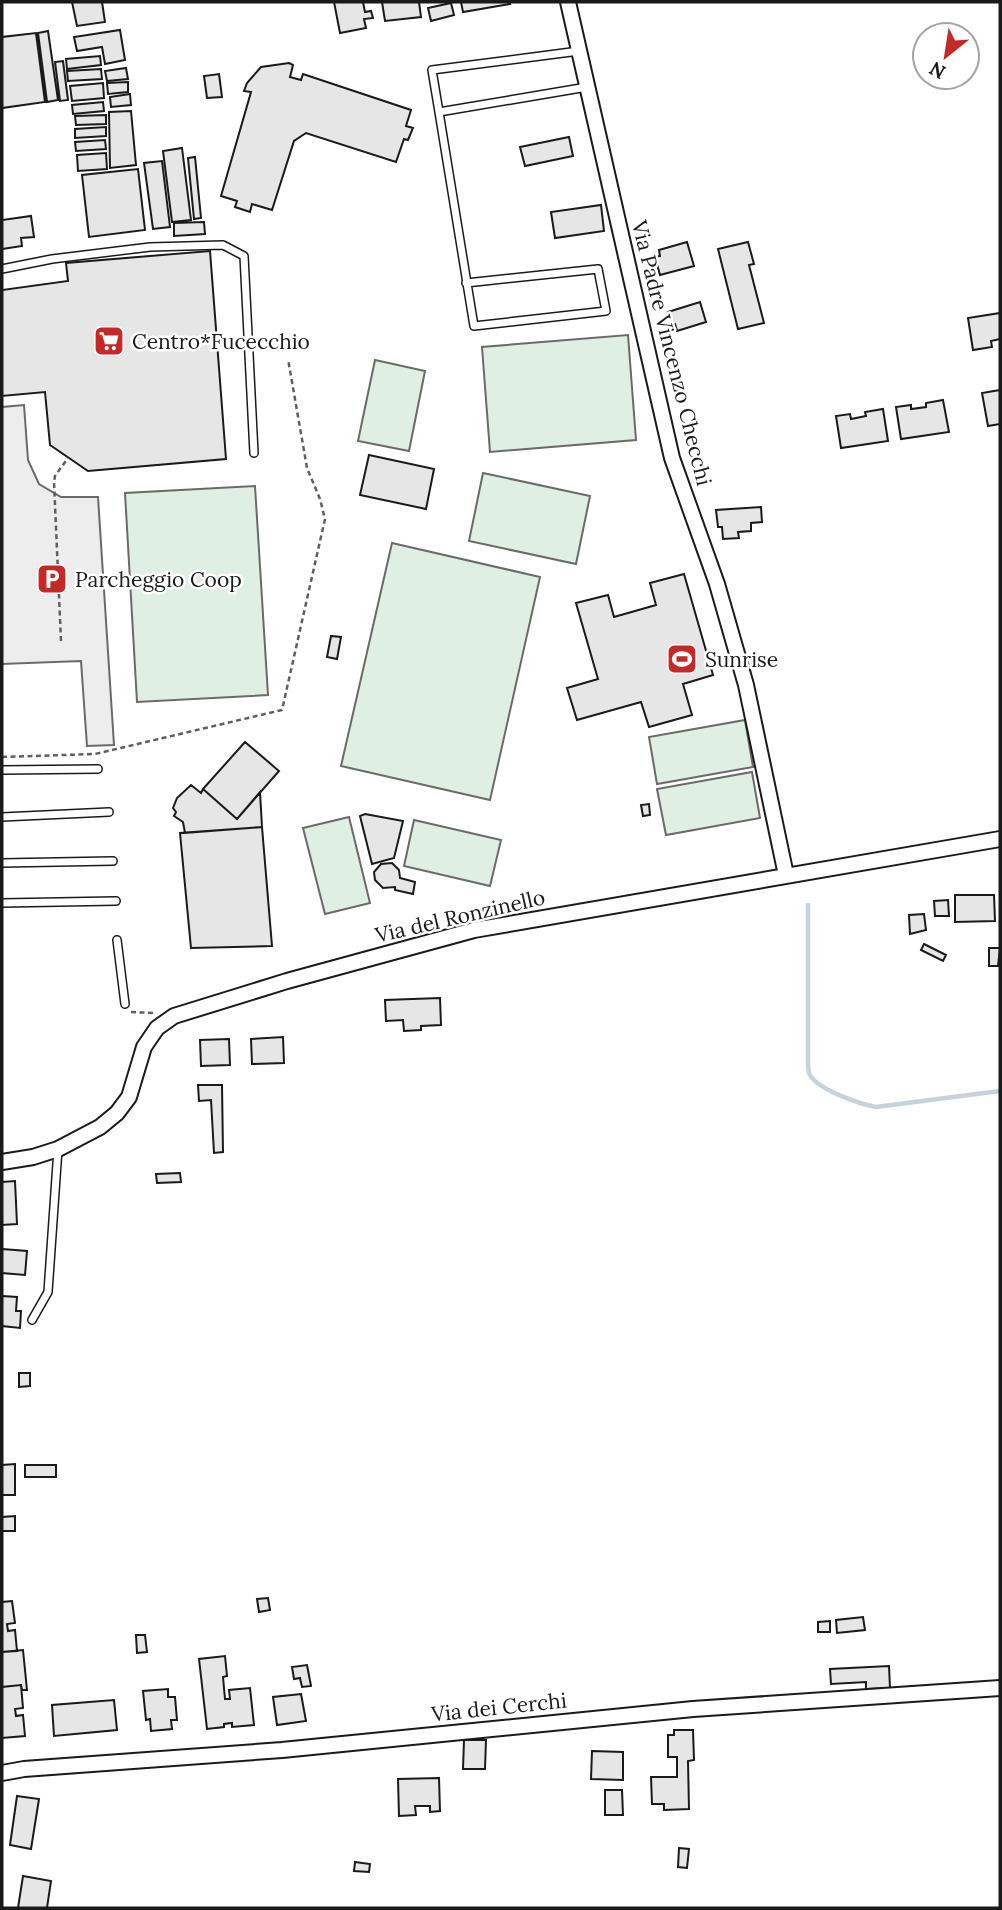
<svg xmlns="http://www.w3.org/2000/svg" width="1002" height="1910" font-family="Lora,serif">
	<style>
		.green { fill: #e0efe3; stroke: #6a6a6a; stroke-width: 2 }
		.parking { fill: #ededed; stroke: #6a6a6a; stroke-width: 2 }
		.lines { fill: none; stroke-linecap: round; stroke-linejoin: round }
		.stream { stroke: #c6d2dc; stroke-width: 4.5 }
		.building { fill: #e6e6e6; stroke: #1a1a1a; stroke-width: 2 }
		.lane-casing { stroke: #1a1a1a; stroke-width: 10 }
		.street-casing { stroke: #1a1a1a; stroke-width: 18 }
		.path { stroke: #5f5f5f; stroke-width: 2.5; stroke-dasharray: 5 3.5; stroke-linecap: butt }
		.lane { stroke: #fff; stroke-width: 7 }
		.street { stroke: #fff; stroke-width: 14 }
		.labels { text-anchor: middle; dominant-baseline: central; stroke-width: 5; stroke-linejoin: round; paint-order: stroke }
		.poi-label { font-size: 21px; fill: #1a1a1a; stroke: #fff; text-anchor: start }
		.street-label { font-size: 21px; fill: #1a1a1a; stroke: #fff }
	</style>
	<rect width="100%" height="100%" fill="#fff"/>
	<path class="green" d="M628,335L636,440L490,452L482,347Z
		M375,360L425,371L409,451L358,441Z
		M483,473L590,496L576,564L469,541Z
		M255,486L268,695L137,702L125,493Z
		M392,543L540,577L490,800L341,766Z
		M745,720L753,767L657,784L649,737Z
		M752,772L760,818L666,835L657,789Z
		M349,817L370,903L325,914L303,828Z
		M414,820L501,840L490,886L404,866Z"/>
	<path class="parking" d="M24,405L28,460L39,484L61,497H98L114,745L87,746L81,661L2,664V407Z"/>
	<g class="lines">
		<path class="stream" d="M808,905V1055C808,1061 808,1068 809,1073C815,1089 860,1104 876,1107L1000,1091"/>
	</g>
	<path class="building" d="M72,2H102L105,22L77,26Z
		M334,2H363L365,12L371,11L373,18L364,19L366,28L340,33Z
		M382,2H419L421,17L385,21Z
		M461,2H509L510,4L463,12Z
		M451,3L454,15L431,21L428,8Z
		M120,30L125,60L105,64L102,47L77,51L74,37Z
		M48,31L58,100L47,102L38,33Z
		M36,33L45,102L2,108V37Z
		M100,56L101,65L67,69L66,59Z
		M63,61L68,100L60,101L55,62Z
		M289,63L293,65L290,77L301,80L303,74L411,110L406,126L413,128L408,140L404,139L396,162L306,133L294,141L272,210L252,204L250,212L235,207L237,201L221,196L251,92L244,91L247,83L261,67Z
		M126,68L128,79L107,81L105,71Z
		M101,69L102,79L68,81L67,71Z
		M219,74L222,97L207,98L204,76Z
		M128,82V92L108,94L107,83Z
		M103,83L104,98L72,101L70,86Z
		M130,94L131,105L111,107L110,97Z
		M103,102L104,111L73,114L72,105Z
		M131,111L136,165L110,168L109,112Z
		M106,115V124L76,125L75,116Z
		M106,127V136L75,138V129Z
		M569,137L573,156L525,166L520,147Z
		M105,140L106,149L76,151L75,142Z
		M182,148L191,220L172,222L163,151Z
		M106,153L107,169L78,171L77,155Z
		M195,157L201,218L194,219L188,158Z
		M162,161L170,227L153,229L144,163Z
		M138,169L145,230L89,237L82,175Z
		M601,205L604,231L555,238L551,212Z
		M31,216L34,237L21,238L22,246L2,249V220Z
		M204,222L205,234L174,236V223Z
		M687,242L694,266L660,275L655,257L660,256L659,250Z
		M748,242L754,264L749,265L764,323L738,329L718,249Z
		M210,251L226,459L88,471L50,445L45,392L2,396V290L68,281L66,263Z
		M700,302L706,322L677,331L675,324L672,325L668,312Z
		M1000,313V339L991,341L992,347L973,350L968,318Z
		M1000,390V424L988,426L982,393Z
		M943,400L949,432L901,439L896,407L911,405V409L926,407V403Z
		M883,409L888,441L841,448L836,416L850,414L851,419L866,416L865,412Z
		M369,455L434,469L426,509L360,495Z
		M761,507L762,522L751,523V531L738,532L739,538L723,539L722,527H718L716,510Z
		M684,574L713,675L683,684L692,715L649,727L641,702L577,720L567,688L598,679L576,603L608,595L614,617L656,605L650,583Z
		M331,636L341,637L337,659L327,657Z
		M245,742L279,771L237,819L203,789Z
		M191,785L201,793L203,789L237,819L260,792L262,827L185,833L183,822L174,816L176,812L173,808L177,798Z
		M649,804L650,815L643,816L641,805Z
		M365,814L403,821L394,858L372,864L360,816Z
		M262,827L272,946L191,948L180,833Z
		M392,863L399,870L400,878L415,882L413,894L395,890V887L383,888L375,880L374,872L381,864Z
		M955,895H994L995,921L955,922Z
		M948,900L949,916H935L934,901Z
		M924,914L926,930L910,934L909,915Z
		M924,944L946,955L943,961L921,950Z
		M989,948H1000L998,966H989Z
		M440,998L441,1025L421,1026V1030L404,1031L403,1020L386,1021L385,1000Z
		M283,1037L284,1063L252,1064L251,1039Z
		M229,1039L230,1065L201,1066L200,1040Z
		M198,1085H222L223,1152L214,1153L211,1100L199,1101Z
		M180,1173L181,1182L157,1183L156,1174Z
		M2,1175V1182L15,1181L17,1224L2,1225Z
		M2,1249L27,1251L25,1275L2,1273Z
		M2,1296L17,1297L16,1311H21L20,1328L2,1326Z
		M19,1373H30V1386L19,1387Z
		M15,1464V1495H2V1465Z
		M25,1465H56V1477H25Z
		M15,1516V1531H2V1517Z
		M268,1598L270,1610L259,1612L257,1599Z
		M12,1601L15,1623L7,1624L8,1631L15,1630L17,1651L2,1652V1602Z
		M863,1617L865,1630L837,1633L836,1620Z
		M830,1621V1632H818V1622Z
		M136,1635H145L147,1652L137,1653Z
		M23,1650L27,1690H22L21,1685L2,1687V1652Z
		M225,1656L227,1676L223,1677L225,1699H230L229,1690L250,1688L254,1725L232,1727V1723L224,1724V1727L207,1729L199,1659Z
		M307,1665L311,1686L302,1687L300,1678L294,1679L292,1667Z
		M889,1666L890,1688L866,1689V1682L831,1684L830,1669Z
		M21,1685L23,1708L15,1709L16,1716L23,1715L25,1736L2,1738V1687Z
		M168,1689V1697H175L177,1720H171L172,1729L151,1731L150,1719L146,1720L143,1691Z
		M301,1694L306,1721L277,1725L273,1697Z
		M114,1700L117,1730L54,1736L52,1705Z
		M674,1730H693L694,1760L688,1761L689,1809L664,1810V1804H652L651,1777H677V1757H668V1735H674Z
		M464,1740H486L485,1769H463Z
		M592,1751L623,1752V1780L591,1779Z
		M439,1778L440,1811L430,1812V1806H415L416,1815L399,1816L398,1779Z
		M605,1790H622L623,1815H605Z
		M17,1796L39,1799L31,1849L10,1845Z
		M679,1848L689,1849L687,1868L678,1867Z
		M355,1862L370,1864L369,1872L354,1871Z
		M23,1876L51,1881L47,1908H18Z"/>
	<g class="lines">
		<g class="lane-casing">
			<path id="lane" d="M579,51L432,70L439,112L587,87
				M439,112L474,326L606,311L598,269L466,283
				M2,269L52,259L150,247L223,245L244,256L254,453
				M2,770L98,769
				M2,817L109,812
				M2,863L113,861
				M2,903L116,901
				M117,940L125,1004
				M32,1320L48,1292L58,1149"/>
		</g>
		<g class="street-casing">
			<path id="street" d="M568,2L672,458L717,584L746,685L786,875
				M2,1162L33,1157L58,1149L100,1127L117,1113L129,1097L144,1047L157,1028L174,1016L287,981L474,930L1000,839
				M2,1773L24,1769L282,1750L693,1709L1000,1688"/>
		</g>
		<path class="path" d="M61,641L54,482L55,476L68,458
			M2,757L95,754L282,710L325,519L320,499L307,468L288,359
			M131,1012L153,1013"/>
		<use href="#lane" class="lane"/>
		<use href="#street" class="street"/>
	</g>
	<defs>
		<g id="supermarket-square" transform="scale(1.575)"><rect x="-9" y="-9" width="18" height="18" rx="4" fill="#c62828" stroke="#fff"/><path d="M-6-5.5h2.5l.6 2H6L4.5 2H-2.5L-4.4-4H-6ZM-1.5 3.2a1.3 1.3 0 1 0 .1 0ZM3 3.2a1.3 1.3 0 1 0 .1 0Z" fill="#fff"/></g>
		<g id="parking-square" transform="scale(1.575)"><rect x="-9" y="-9" width="18" height="18" rx="4" fill="#c62828" stroke="#fff"/><path d="M-3.5-5.5H1a3.5 3.5 0 0 1 0 7H-1V5.5H-3.5ZM-1-3.4V-.6H.8a1.4 1.4 0 0 0 0-2.8Z" fill="#fff"/></g>
		<g id="stadium-square" transform="scale(1.575)"><rect x="-9" y="-9" width="18" height="18" rx="4" fill="#c62828" stroke="#fff"/><path d="M0-5a6.5 5 0 1 0 0 10a6.5 5 0 1 0 0-10ZM-3.5-1.8h7v3.6h-7Z" fill="#fff"/></g>
	</defs>
	<g fill-rule="evenodd">
		<use href="#supermarket-square" x="109" y="341"/>
		<use href="#parking-square" x="52" y="579"/>
		<use href="#stadium-square" x="682" y="659"/>
	</g>
	<g class="labels">
		<g class="poi-label">
			<text x="132" y="341">Centro*Fucecchio</text>
			<text x="75" y="579">Parcheggio Coop</text>
			<text x="705" y="659">Sunrise</text>
		</g>
		<g class="street-label">
			<text transform="translate(672 353) rotate(76)">Via Padre Vincenzo Checchi</text>
			<text transform="translate(460 916) rotate(-13)">Via del Ronzinello</text>
			<text transform="translate(499 1707) rotate(-6)">Via dei Cerchi</text>
		</g>
	</g>
	<rect width="1002" height="1910" fill="none" stroke="#1a1a1a" stroke-width="7"/>
	<g transform="translate(946 56) rotate(210)"><circle r="33" fill="#ffffff" stroke="#a3a3a3" stroke-width="2"/>
	<path d="M0-5L12 26L0 18L-12 26Z" fill="#c62828"/>
	<text y="-10" font-size="19" font-weight="bold" text-anchor="middle" fill="#1a1a1a">N</text>
	</g>
</svg>
